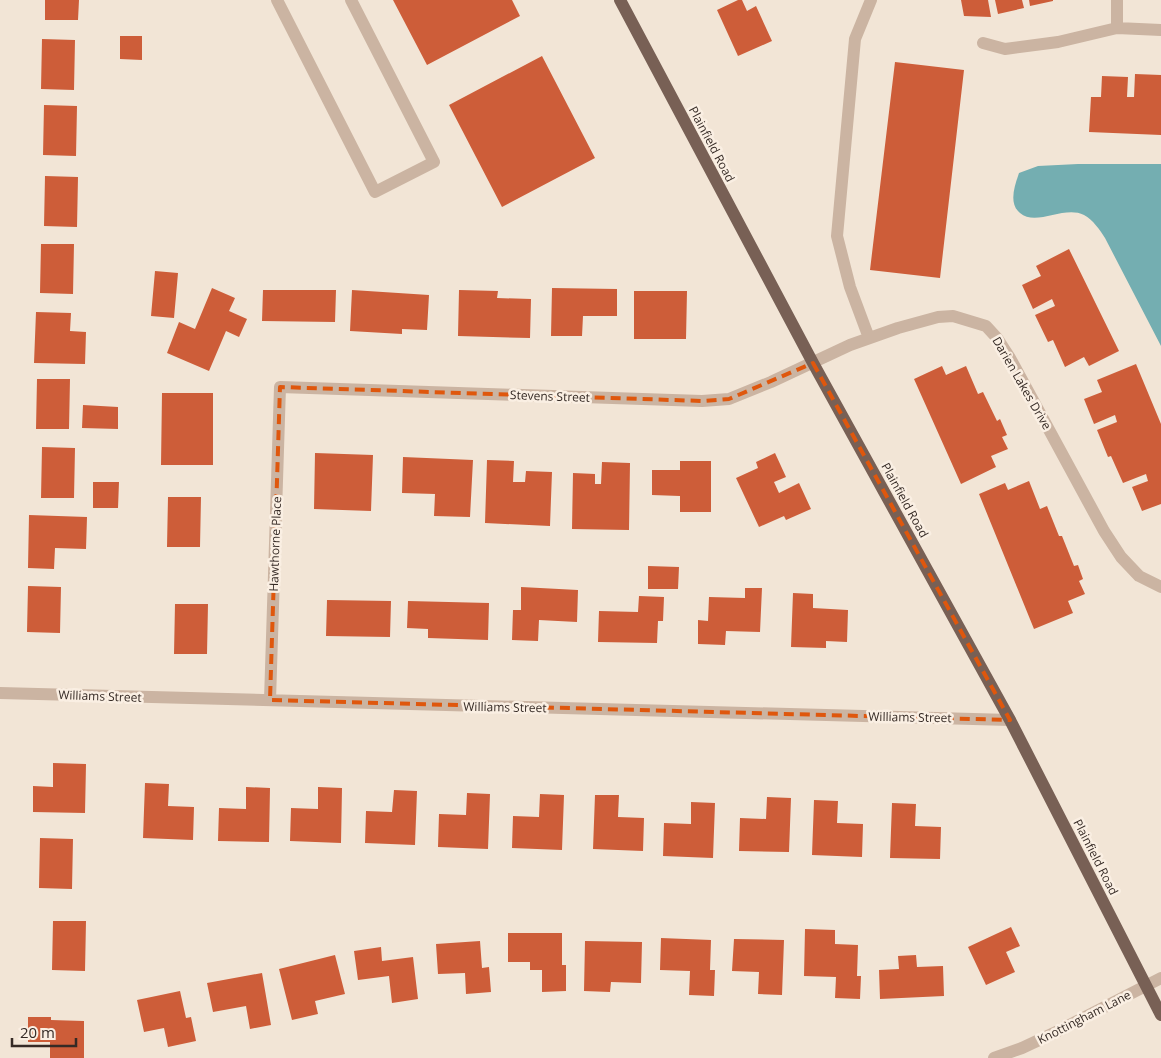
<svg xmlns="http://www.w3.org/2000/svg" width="1161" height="1058" font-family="'Open Sans',sans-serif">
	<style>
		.water { fill: #74aeb1 }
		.building { fill: #cd5d39 }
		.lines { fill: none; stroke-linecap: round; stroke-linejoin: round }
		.minor { stroke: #cbb4a2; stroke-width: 12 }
		.major { stroke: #786055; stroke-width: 12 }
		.marked { fill: none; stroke: #df570d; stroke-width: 4; stroke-dasharray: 10 6; stroke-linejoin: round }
		.labels { text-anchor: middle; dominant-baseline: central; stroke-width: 5; stroke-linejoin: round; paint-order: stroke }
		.street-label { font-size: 12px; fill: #352a25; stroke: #faefe3 }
	</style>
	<rect width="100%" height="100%" fill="#f2e5d6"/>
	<path class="water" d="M1078,164H1161V346L1105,238C1100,230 1093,220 1084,215C1064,205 1036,227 1020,213C1008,203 1015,185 1019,173L1038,166Z"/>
	<path class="building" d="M45,0H79L78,20H45Z
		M393,0H512L520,16L427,65Z
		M738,0H742L747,11L756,6L772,41L738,56L717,10Z
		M961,0H988L991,17L964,16Z
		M995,0H1022L1024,8L998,14Z
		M1029,0H1053V1L1030,6Z
		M120,36H142V60L120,59Z
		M42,39L75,40L74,90L41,89Z
		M542,56L595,158L502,207L449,105Z
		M895,62L964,70L940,278L870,270Z
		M1135,74L1161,75V135L1089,132L1091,97H1101L1102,76L1128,77L1127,97H1134Z
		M44,105L77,106L76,156L43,155Z
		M45,176L78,177L77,227L44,226Z
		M41,244H74L73,294L40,293Z
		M1069,249L1119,351L1089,366L1084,357L1065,367L1053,340L1048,342L1035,315L1055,306L1052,299L1033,309L1022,285L1041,276L1036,266Z
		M155,271L178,273L174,318L151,316Z
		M212,288L235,298L229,311L247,319L239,337L226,331L209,371L167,353L179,322L195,329Z
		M552,288L617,289V316H583L582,336H551Z
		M263,290H336L335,322L262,321Z
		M352,290L429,295L427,330L402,329V334L350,331Z
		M459,290L498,291L497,298L531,299L530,338L458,336Z
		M634,291H687L686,339H634Z
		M36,312L71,313L70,331L86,332L85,364L34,363Z
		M1136,364L1161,424V504L1142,511L1132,487L1148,481L1146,474L1123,483L1111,456L1108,457L1097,430L1117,422L1115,415L1094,424L1084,399L1102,392L1097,380Z
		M942,366L946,375L966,366L978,394L983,392L997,421L1000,419L1007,435L1002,437L1008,449L991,456L996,467L961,484L914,379Z
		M37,379H70L69,429H36Z
		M162,393H213V465H161Z
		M83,405L118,407V429L82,428Z
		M42,447L75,448L74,498H41Z
		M315,453L373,455L371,511L314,509Z
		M775,453L786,477L774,482L779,493L799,483L811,509L786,520L784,516L759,527L736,478L758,468L756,462Z
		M403,457L473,460L470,517L434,516L435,494L402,493Z
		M487,460L514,461L513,482H525L526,471L552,472L550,526L485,523Z
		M680,461H711V512H680V496L652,495V470H680Z
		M602,462L630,463L629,530L572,529L573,473L595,474V484H601Z
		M1029,481L1040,509L1047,506L1059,536H1062L1074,566L1078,565L1083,579L1079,581L1085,594L1068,601L1073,613L1034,629L979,494L1005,483L1008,490Z
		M93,482H119L118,508H93Z
		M168,497H201L200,547H167Z
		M29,515L87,517L86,549L55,548L54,569L28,568Z
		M648,566L679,567L678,589H648Z
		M28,586L61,587L60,633L27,632Z
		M521,587L578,590L577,622L539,620L538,641L512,640L513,610H521Z
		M745,588H762L760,632L726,631L725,645L698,644V620L708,621L709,597L745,598Z
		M793,593L813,594V608L848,610L847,642L826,641V648L791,647Z
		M639,596L664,597L663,621H658L657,643L598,642L599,611L638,612Z
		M327,600L391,601L390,637L326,636Z
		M408,601L489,603L488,640L428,638V629L407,628Z
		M175,604H208L207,654H174Z
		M53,763L86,764L85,813L33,812V786L53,787Z
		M145,783L169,784L168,806L194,807L193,840L143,838Z
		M246,787L270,788L269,842L218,841L219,808L246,809Z
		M318,787L342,788L341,843L290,841L291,808L318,809Z
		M394,790L417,791L415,845L365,843L366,811L392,812Z
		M467,793L490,794L488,849L438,847L439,814L466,815Z
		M540,794L564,795L562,850L512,848L513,816L539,817Z
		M595,795H619L618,817L644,818L643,851L593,849Z
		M767,797L791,798L789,852L739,851L740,818L766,819Z
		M814,800L838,801L837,823L863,824L862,857L812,855Z
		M691,802L715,803L713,858L663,856L664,823L691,824Z
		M892,803L916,804L915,826L941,827L940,859L890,858Z
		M40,838L73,839L72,889L39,888Z
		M53,921H86L85,971L52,970Z
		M1011,927L1020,946L1006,952L1015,972L986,985L968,947Z
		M805,929L835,930V944L858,945L857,976H861L860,999L835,998L836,977L804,976Z
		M508,933H562V965H566V991L542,992V970H530V962H508Z
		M661,938L711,940L710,970H715L714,996L689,995L690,971L660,970Z
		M734,939L784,940L782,995L758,994L759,972L732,971Z
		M480,941L482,968L489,967L491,992L466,994L465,973L438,974L436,944Z
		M585,941L642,942L641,983L611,982L610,992L584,991Z
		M381,947L382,961L413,957L418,999L392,1003L389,976L358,980L354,951Z
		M335,955L345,994L315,1001L318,1014L292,1020L279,969Z
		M916,955L917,967L943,966L944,996L880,999L879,970L899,969L898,956Z
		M262,973L271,1025L250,1029L246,1006L213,1012L207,983Z
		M180,991L186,1018L191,1017L196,1041L168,1047L164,1028L144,1032L137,1000Z
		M28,1017H51V1020L84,1021V1058H50V1042H28Z"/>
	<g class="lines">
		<path class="minor" d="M277,0L375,192L434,162L351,0
			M1117,28V0
			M983,43L1005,49L1058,42L1117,28L1161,30
			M869,338L850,287L837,236L855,39L871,0
			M0,693L1010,720
			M270,700L280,387L702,401L729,399L771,382L850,345L898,328L938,317L953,316L986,326L997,338L1010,358L1104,531L1121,557L1139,576L1161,587
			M994,1058L1022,1048L1054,1033L1161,978"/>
		<path class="major" d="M620,0L813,363L1010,720L1161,1015"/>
	</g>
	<path class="marked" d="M813,363L1010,720L270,700L280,387L702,401L729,399Z"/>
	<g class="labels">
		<g class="street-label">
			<text transform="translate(712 144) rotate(62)">Plainfield Road</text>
			<text transform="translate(1022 383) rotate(60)">Darien Lakes Drive</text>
			<text transform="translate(550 396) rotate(2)">Stevens Street</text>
			<text transform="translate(905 500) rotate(61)">Plainfield Road</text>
			<text transform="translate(275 544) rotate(-88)">Hawthorne Place</text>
			<text transform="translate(100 696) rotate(2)">Williams Street</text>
			<text transform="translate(505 707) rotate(1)">Williams Street</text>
			<text transform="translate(910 717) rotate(1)">Williams Street</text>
			<text transform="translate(1096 857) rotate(63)">Plainfield Road</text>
			<text transform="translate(1084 1017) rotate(-27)">Knottingham Lane</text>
		</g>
	</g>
	<path d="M12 1038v8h64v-8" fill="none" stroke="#352a25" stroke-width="2.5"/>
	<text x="20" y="1038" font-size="15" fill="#352a25" stroke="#faefe3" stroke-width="4" paint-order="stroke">20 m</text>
</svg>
